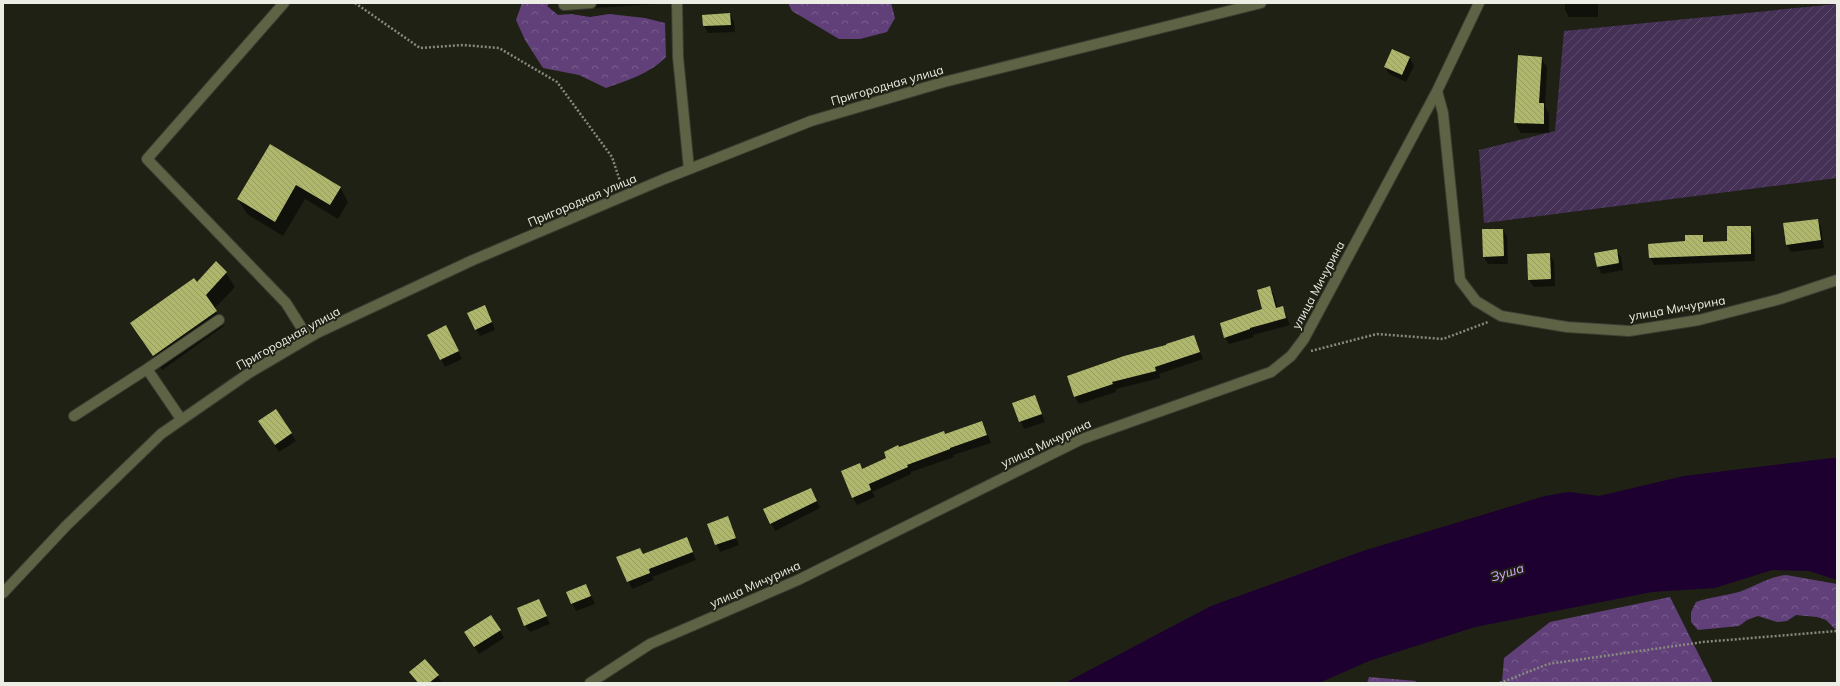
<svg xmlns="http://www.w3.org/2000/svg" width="1840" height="686" font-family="Mulish,sans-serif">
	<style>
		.forest { fill: url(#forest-crowns) }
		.garden { fill: url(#garden-furrows) }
		.water { fill: #1d0030 }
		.shadow { fill: #0007 }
		.building { fill: url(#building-back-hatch) }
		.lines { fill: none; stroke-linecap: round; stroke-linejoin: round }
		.minor-casing { stroke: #3c3e31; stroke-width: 12 }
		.path { stroke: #888a7f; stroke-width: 2.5; stroke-dasharray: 2 2; stroke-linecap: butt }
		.minor { stroke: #5f6346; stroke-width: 10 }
		.labels { text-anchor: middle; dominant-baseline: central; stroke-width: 4; stroke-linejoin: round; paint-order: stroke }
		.street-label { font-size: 12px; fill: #ecede4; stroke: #1f2114 }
		.water-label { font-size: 13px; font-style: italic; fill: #d7a8fe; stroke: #1f2114 }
	</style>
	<defs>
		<pattern id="forest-crowns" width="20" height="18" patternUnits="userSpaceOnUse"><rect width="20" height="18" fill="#61407a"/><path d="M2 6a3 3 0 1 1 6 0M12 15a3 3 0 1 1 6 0" fill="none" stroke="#785c8d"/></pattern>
		<pattern id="garden-furrows" width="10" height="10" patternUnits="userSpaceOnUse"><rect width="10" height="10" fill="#453056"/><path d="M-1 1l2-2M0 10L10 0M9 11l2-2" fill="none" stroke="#604e6e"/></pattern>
		<pattern id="building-back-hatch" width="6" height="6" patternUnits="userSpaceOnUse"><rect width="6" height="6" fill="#afb76d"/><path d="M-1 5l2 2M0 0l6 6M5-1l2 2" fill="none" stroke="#959b63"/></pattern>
	</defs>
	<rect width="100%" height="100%" fill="#1f2114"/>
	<path class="forest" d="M522,3H549L547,6L558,15L571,14L590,17L609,14L645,18L665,23L666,57C649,74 628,80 606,88L579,75L543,68L525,40L516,20Z
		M788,3H891L895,18L887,32L860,39H839L792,11Z
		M1786,575L1837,584V631L1826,620L1817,617L1796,615L1787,621L1777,622L1758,616L1747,620L1739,626L1698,630L1691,622V612L1696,602C1710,597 1724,596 1739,592C1755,586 1769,577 1786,575Z
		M1670,597L1713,683H1502L1504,658L1550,622Z
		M1369,677L1416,681L1415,683H1367Z"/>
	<path class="garden" d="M1837,4V178L1484,223L1479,150L1555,131L1564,31Z"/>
	<path class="water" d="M1832,458H1837V580L1809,571L1772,570L1715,588L1652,592L1475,627L1369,661L1319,683H1065L1211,606L1363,551L1545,496L1569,492L1599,496L1684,476Z"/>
	<path class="shadow" d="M573,3H675L577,9Z
		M1565,3H1598V17H1569L1565,10Z
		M730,14L734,22L735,32L708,33L704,26Z
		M1393,50L1410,58L1414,66L1406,82L1389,74L1385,67Z
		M1541,58L1547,67L1545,106L1549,114V133H1521L1515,123Z
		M270,146L340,187L348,202L338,219L305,199L283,236L247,214L238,199Z
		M1817,220L1821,227L1824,248L1791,252L1787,245L1784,224Z
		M1750,227L1754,234L1755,261L1654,265L1650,257L1702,236L1706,243L1728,242Z
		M1503,230L1507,237L1508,264H1488L1484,257Z
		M1616,250L1621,257L1623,270L1602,274L1598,267Z
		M1549,254L1554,261L1555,286L1534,287L1529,280Z
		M226,273L235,287L214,309L224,326L162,370L131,323L196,284Z
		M1270,287L1274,295L1278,309L1283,308L1290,325L1253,335L1254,337L1229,344L1225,337L1264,310Z
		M489,314L495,330L480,336L476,329Z
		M450,334L462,359L445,367L429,335Z
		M1194,336L1203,359L1159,374L1160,378L1116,389V392L1079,404L1075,397L1068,376L1168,346Z
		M1035,396L1045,422L1024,429L1013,403Z
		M276,410L296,441L279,452L264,428Z
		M982,422L991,443L953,455L954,457L911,472V474L872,492L875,497L857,505L853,498L859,464L863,470L888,459L899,448Z
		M815,496L820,508L775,531L771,523Z
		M728,518L739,545L720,552L709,525Z
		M686,538L696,560L652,577L654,580L632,589L618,558L643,555Z
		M586,585L595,604L576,611L567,593Z
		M539,600L550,624L530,632L525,625Z
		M500,630L504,638L479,654L470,640Z
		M410,673L438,676L442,683H417Z"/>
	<path class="building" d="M730,13L731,25L703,26L702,15Z
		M1392,49L1410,57L1402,75L1384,67Z
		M1518,55L1542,57L1539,103H1544V124L1514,123Z
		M270,144L341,187L330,205L296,185L275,222L237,199Z
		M1818,219L1821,240L1786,245L1783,223Z
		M1727,226H1751V254L1649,258L1648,244L1685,241V235H1703V242L1727,241Z
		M1482,229H1503L1504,256L1483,257Z
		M1617,249L1619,263L1597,267L1594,253Z
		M1550,253L1551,279L1528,280L1527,254Z
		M216,261L227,272L206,295L217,311L153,356L130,323L194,278L197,282Z
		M1270,286L1276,308L1283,306L1286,318L1250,328V329L1224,338L1220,323L1262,309L1257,290Z
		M485,305L492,322L475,330L467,313Z
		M446,325L459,351L440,360L427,335Z
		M1194,335L1200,352L1155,367L1156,371L1112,382L1113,384L1074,397L1067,376L1124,356L1166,345V344Z
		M1035,395L1042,414L1019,422L1012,403Z
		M276,409L292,433L275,445L258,421Z
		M982,421L987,435L950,448V449L907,465L908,467L869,484L871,490L852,498L841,471L860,463L862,469L886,458L884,452L898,445L899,447L944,431L945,434Z
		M811,488L817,501L770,524L763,509Z
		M728,516L736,538L715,545L707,524Z
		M687,537L693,552L649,569L650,573L627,582L616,557L640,548L643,554Z
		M586,584L591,596L571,604L566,592Z
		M539,599L547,616L524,626L517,608Z
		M491,615L501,630L474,647L464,632Z
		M425,659L439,675L429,683H418L409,672Z"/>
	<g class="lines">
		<g class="minor-casing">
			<path id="minor" d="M284,3L147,159L286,303L308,338
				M564,3V5L591,3
				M677,3L678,57L689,169
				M1437,91L1443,113L1460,280L1476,301L1501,316L1567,327L1629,331L1699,320L1780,299L1837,280
				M74,416L147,369
				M181,419L147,369L219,320
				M3,593L66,526L161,434L249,373L317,333L473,260L664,179L811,121L944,82L1261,3
				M590,683L650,644L798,580L1082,439L1271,372L1291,356L1304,339L1437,91L1479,3"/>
		</g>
		<path class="path" d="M355,3L420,48L463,45L499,48L557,82L612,157L621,184
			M1311,351L1377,334L1443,339L1488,322
			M1500,683L1548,664L1703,642L1837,631"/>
		<use href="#minor" class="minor"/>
	</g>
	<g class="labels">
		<g class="street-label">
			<text transform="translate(887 85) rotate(-16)">Пригородная улица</text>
			<text transform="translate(582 200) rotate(-23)">Пригородная улица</text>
			<text transform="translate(1318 285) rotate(-62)">улица Мичурина</text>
			<text transform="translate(1677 308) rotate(-10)">улица Мичурина</text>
			<text transform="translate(288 338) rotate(-29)">Пригородная улица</text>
			<text transform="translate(1046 443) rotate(-25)">улица Мичурина</text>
			<text transform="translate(755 584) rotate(-24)">улица Мичурина</text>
		</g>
		<g class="water-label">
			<text transform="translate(1507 572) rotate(-17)">Зуша</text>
		</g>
	</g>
	<rect width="1840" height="686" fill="none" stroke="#ecede4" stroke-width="8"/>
</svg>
